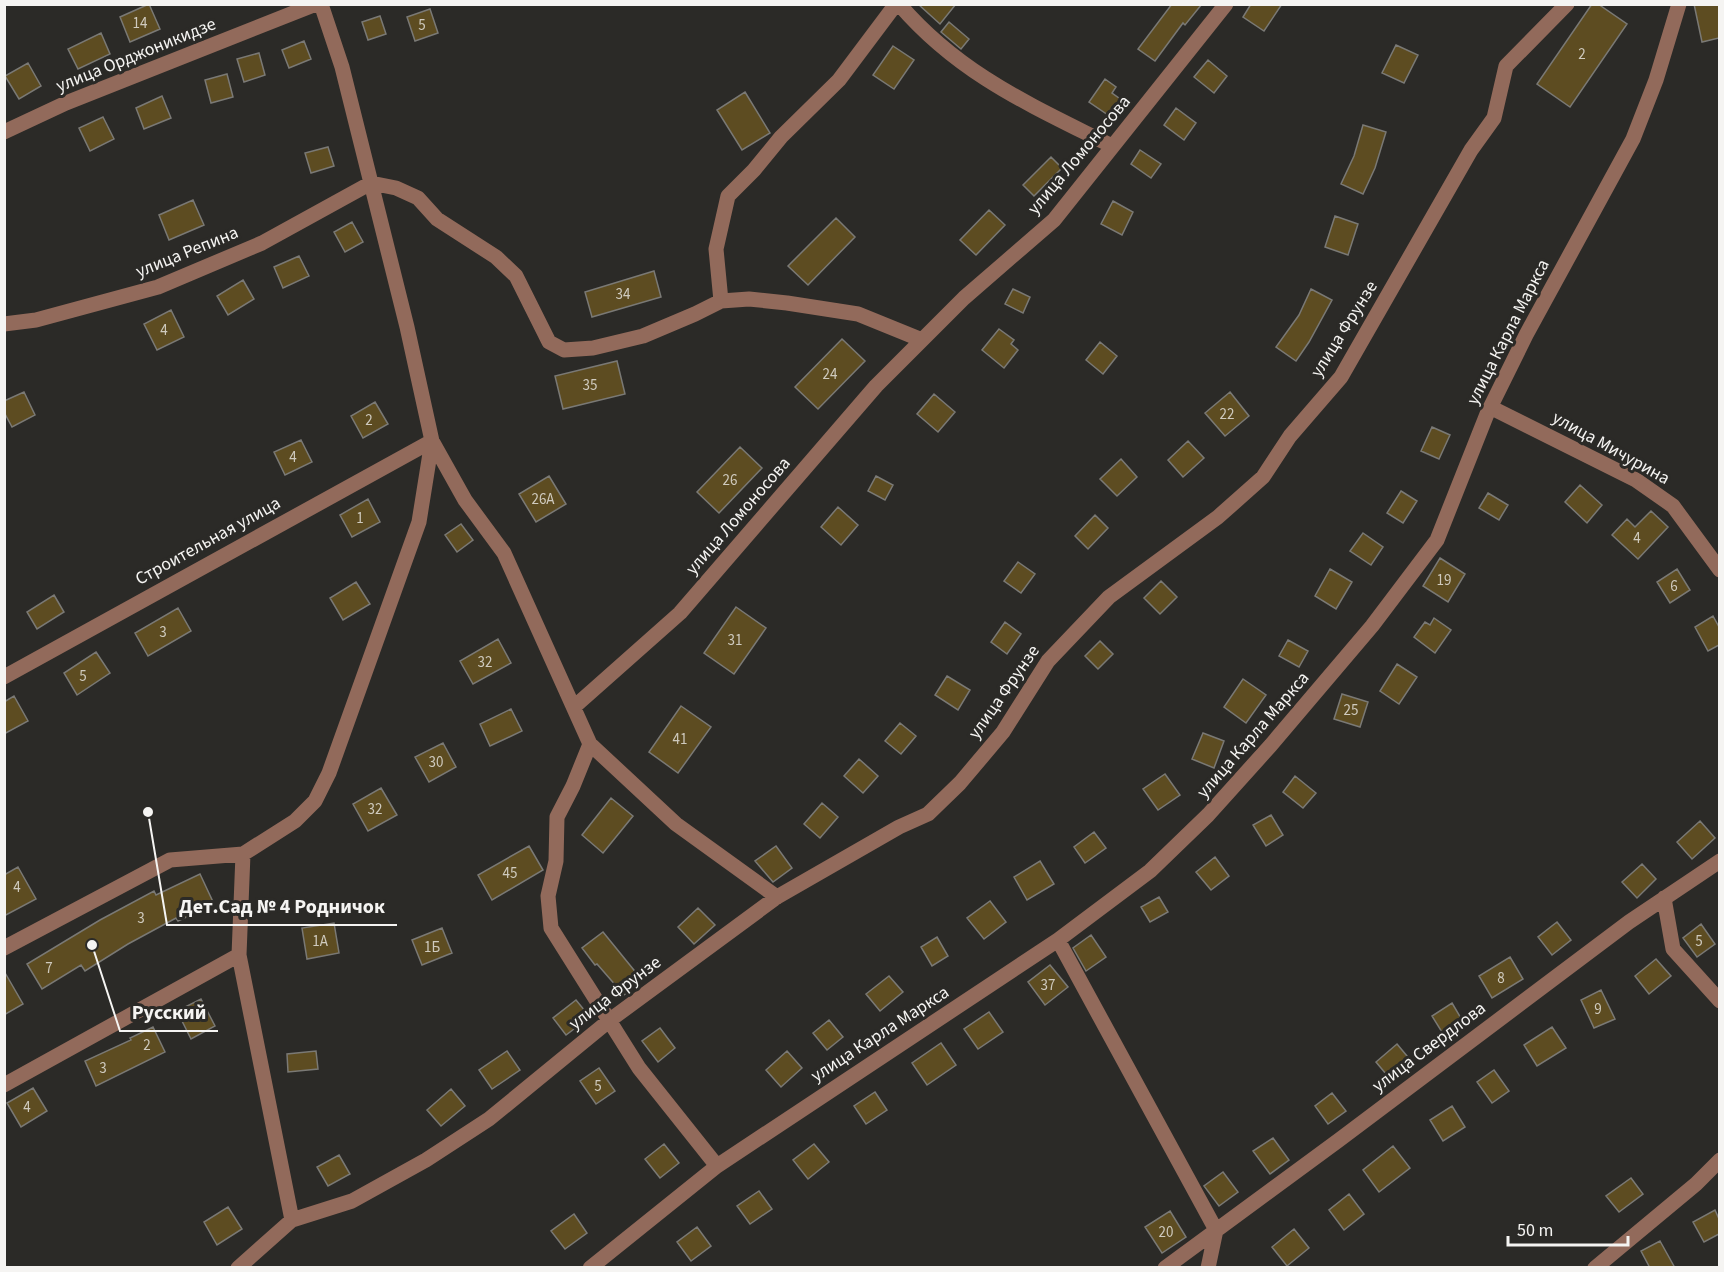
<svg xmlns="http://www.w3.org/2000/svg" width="1724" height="1272" font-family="'Source Sans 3',sans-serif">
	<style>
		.building { fill: #5d4c21; stroke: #7a7975; stroke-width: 1.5 }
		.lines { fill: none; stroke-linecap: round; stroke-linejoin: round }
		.street { stroke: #926a5b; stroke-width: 15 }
		.labels { text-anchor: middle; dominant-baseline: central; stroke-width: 6; stroke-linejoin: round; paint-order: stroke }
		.number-label { font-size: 15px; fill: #cfcabe }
		.street-label { font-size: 18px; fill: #f5f4f2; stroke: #2b2a27 }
		.leader { fill: none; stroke: #f5f4f2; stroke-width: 2 }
		.callout-dot { fill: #f5f4f2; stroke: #2b2a27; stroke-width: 2 }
		.callout-label { font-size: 20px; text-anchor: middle; font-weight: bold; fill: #f5f4f2; stroke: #2b2a27; stroke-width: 6; stroke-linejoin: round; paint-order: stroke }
	</style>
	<rect width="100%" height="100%" fill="#2b2a27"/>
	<path class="building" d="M149,4L160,29L130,42L120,17Z
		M918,4H956L940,24Z
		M1172,4H1202L1185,25L1183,23L1155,61L1138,49Z
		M1251,4H1282L1264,31L1243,17Z
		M1592,4H1598L1627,24L1570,107L1537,84Z
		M1694,4H1719V38L1702,42Z
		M430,9L438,33L415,41L407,17Z
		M380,16L386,34L368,40L362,22Z
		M949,22L969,39L961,49L941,32Z
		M101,33L110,54L78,69L68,49Z
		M304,41L311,59L289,68L282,50Z
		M1396,45L1418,55L1404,83L1382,73Z
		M893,46L914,60L894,89L873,75Z
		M259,53L265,75L244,82L237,59Z
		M1208,60L1227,76L1214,93L1194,77Z
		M28,63L41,86L19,99L5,76Z
		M227,74L233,97L211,103L205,80Z
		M1105,79L1116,87L1112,93L1123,101L1111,117L1089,102Z
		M745,92L770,133L742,150L717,110Z
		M162,96L171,118L144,129L136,108Z
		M1176,108L1196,123L1184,140L1164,125Z
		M103,117L114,139L90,151L79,128Z
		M1363,125L1386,132L1375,168L1363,194L1341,184L1354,156Z
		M328,147L334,166L311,173L305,153Z
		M1140,150L1161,164L1151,178L1131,164Z
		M1051,157L1062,168L1034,196L1023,185Z
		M193,200L204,225L169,240L159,215Z
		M1113,201L1133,212L1122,235L1101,224Z
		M989,210L1005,225L976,255L960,240Z
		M1335,216L1358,224L1348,255L1325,247Z
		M836,218L855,237L808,285L788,266Z
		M352,222L363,242L345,252L334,232Z
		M299,256L309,276L283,288L274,267Z
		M654,271L661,297L592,317L585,292Z
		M243,280L254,299L228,315L217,296Z
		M1013,289L1030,297L1023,313L1005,304Z
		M1311,289L1332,300L1309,342L1296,361L1276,347L1299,315Z
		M171,310L184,337L157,350L144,324Z
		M999,329L1014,340L1011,344L1018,350L1004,368L982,350Z
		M842,339L865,361L818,409L795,387Z
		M1100,342L1117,356L1103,374L1086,360Z
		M617,361L625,394L563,409L555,376Z
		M24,392L35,415L12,427L4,412V401Z
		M1230,392L1249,416L1225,436L1205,413Z
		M934,394L955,412L938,432L917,414Z
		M375,402L388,424L363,438L351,416Z
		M1432,427L1450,435L1439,459L1421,451Z
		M301,440L312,462L285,475L274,452Z
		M1188,441L1204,458L1183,477L1168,460Z
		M740,447L762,468L719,513L697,492Z
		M1121,459L1137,477L1117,496L1100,479Z
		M549,476L566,504L536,522L519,494Z
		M876,476L893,485L885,500L868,491Z
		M1580,485L1602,505L1587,523L1565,502Z
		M1401,491L1417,501L1403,523L1387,513Z
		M1488,493L1508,505L1499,520L1479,508Z
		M368,499L380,522L352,537L340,515Z
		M838,507L858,525L841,545L821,527Z
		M1651,511L1668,527L1638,559L1612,535L1627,519L1635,527Z
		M1095,515L1108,528L1088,549L1075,536Z
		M461,524L473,540L457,552L445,535Z
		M1363,533L1383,547L1371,565L1350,551Z
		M1440,558L1465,574L1448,602L1423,586Z
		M1018,562L1035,574L1021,593L1004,581Z
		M1330,569L1352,582L1336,609L1315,596Z
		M1677,569L1690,590L1670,603L1657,582Z
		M1161,581L1177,597L1160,614L1144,598Z
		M356,582L370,604L343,620L330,598Z
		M54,595L64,612L37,629L27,612Z
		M736,607L766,628L734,674L704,653Z
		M178,608L191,631L148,656L135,633Z
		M1713,616L1719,627V645L1708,651L1695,627Z
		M1434,618L1451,630L1435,653L1414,637L1425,622L1430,625Z
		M1005,622L1021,634L1007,654L991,642Z
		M498,639L511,663L473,684L460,661Z
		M1288,640L1308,651L1299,667L1279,656Z
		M1100,641L1113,654L1098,669L1085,656Z
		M96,652L110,673L77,695L64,673Z
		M1397,664L1417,677L1399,704L1380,691Z
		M947,676L970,690L958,710L935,695Z
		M1243,679L1266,695L1246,723L1224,707Z
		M1342,694L1368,702L1360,727L1334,719Z
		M14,696L28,721L4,734V702Z
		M681,706L711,727L678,773L649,752Z
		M511,709L522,731L490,746L480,724Z
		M900,723L916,736L901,754L885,741Z
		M1203,733L1224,741L1214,768L1192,759Z
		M443,743L456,767L429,782L415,757Z
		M859,759L878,776L863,793L844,776Z
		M1165,774L1180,795L1158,810L1143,789Z
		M1295,776L1316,793L1303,808L1283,792Z
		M381,788L397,815L368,831L353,804Z
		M611,798L633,816L603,853L582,835Z
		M822,803L838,817L820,838L804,824Z
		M1271,815L1283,835L1266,846L1253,825Z
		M1700,821L1715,838L1692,859L1677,842Z
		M1094,832L1106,848L1085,863L1074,847Z
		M529,846L543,870L492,900L478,875Z
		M776,846L792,868L773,882L755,861Z
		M1215,857L1229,876L1211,890L1196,872Z
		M1040,861L1054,884L1027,900L1014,877Z
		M1642,864L1656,879L1637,898L1622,882Z
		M18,867L36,899L4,916V875Z
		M200,874L214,904L178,921L176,918L128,944L85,971L81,965L42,989L27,964L100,920L154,891L156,895Z
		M1159,897L1168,912L1150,922L1141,907Z
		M990,901L1006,922L984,939L967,918Z
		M698,908L715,925L694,944L678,927Z
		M1557,922L1571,940L1552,955L1538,937Z
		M334,923L339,953L307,959L302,928Z
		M1701,924L1715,944L1697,957L1683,938Z
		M442,928L452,953L422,965L412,940Z
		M603,932L642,980L624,995L597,964L595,965L582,948Z
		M1091,935L1106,957L1086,971L1073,948Z
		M937,937L948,956L932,966L921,947Z
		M1510,957L1523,979L1492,998L1479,976Z
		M1656,959L1671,976L1649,994L1635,976Z
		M1050,965L1068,987L1045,1005L1028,982Z
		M4,971L23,1004L4,1015Z
		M889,976L903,992L880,1011L866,994Z
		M1601,990L1615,1019L1594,1028L1581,1000Z
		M201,999L215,1026L191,1039L177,1011Z
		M576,1000L590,1017L566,1035L553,1018Z
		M1452,1003L1465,1025L1445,1037L1432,1016Z
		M989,1012L1003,1032L978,1049L964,1029Z
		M829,1020L843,1037L827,1050L813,1033Z
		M153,1027L165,1052L96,1086L85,1061L131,1040L130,1038Z
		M1552,1027L1566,1048L1537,1066L1524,1045Z
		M660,1028L675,1048L658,1062L642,1041Z
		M941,1043L956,1065L927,1085L912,1063Z
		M1397,1044L1412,1062L1391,1080L1376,1062Z
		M316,1051L318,1069L288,1072L287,1054Z
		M507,1051L520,1070L492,1089L479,1070Z
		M787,1051L802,1068L781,1087L766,1070Z
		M599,1068L615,1091L596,1104L580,1081Z
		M1494,1070L1509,1091L1492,1103L1477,1082Z
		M33,1088L47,1111L21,1127L7,1103Z
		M451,1089L465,1106L441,1126L427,1110Z
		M875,1092L887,1110L866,1124L854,1106Z
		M1332,1093L1346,1111L1328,1124L1315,1106Z
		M1452,1106L1465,1127L1443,1141L1430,1120Z
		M1273,1138L1289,1160L1270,1174L1253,1151Z
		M664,1144L679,1163L660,1178L645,1159Z
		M814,1144L829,1162L808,1179L793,1160Z
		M1393,1146L1410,1168L1379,1192L1363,1170Z
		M339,1155L350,1174L328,1186L317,1167Z
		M1223,1172L1238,1192L1219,1206L1204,1186Z
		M1631,1178L1643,1194L1619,1212L1606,1196Z
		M759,1191L772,1209L750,1224L737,1206Z
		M1349,1194L1364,1214L1344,1230L1329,1210Z
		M228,1207L242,1229L217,1245L204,1222Z
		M1715,1210L1719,1219V1234L1704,1242L1693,1222Z
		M1170,1211L1186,1237L1162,1253L1145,1227Z
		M574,1214L587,1233L565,1249L551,1231Z
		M697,1227L711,1246L691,1261L677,1242Z
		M1294,1229L1309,1248L1287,1266L1272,1247Z
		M1660,1241L1675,1268H1650L1641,1251Z"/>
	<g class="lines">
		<path class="street" d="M899,4C960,75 1031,105 1112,146
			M4,132L66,103L316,4
			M721,301L716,249L728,196L754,170L781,137L839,80L896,4
			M4,324L36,320L158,287L262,243L371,183L396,188L418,198L437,219L496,257L516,276L549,342L564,350L593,348L643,336L695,314L721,301L749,299L787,303L858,314L922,340
			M1490,407L1636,480L1673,506L1720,570
			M4,677L432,441L465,500L504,553L590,744L573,786L557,817L556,861L548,896L551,928L639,1068L717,1166
			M574,707L680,613L876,386L964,298L1054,220L1226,4
			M590,744L676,824L777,897
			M1664,898L1673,949L1720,1001
			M1058,940L1216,1230L1208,1268
			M4,948L170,860L243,854L295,821L315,801L329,773L419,522L432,441L407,327L342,67L321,4
			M239,955L292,1220
			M4,1085L239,955L243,854
			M238,1268L292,1220L352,1201L426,1160L489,1119L610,1020L777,897L899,827L928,814L960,783L1003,732L1048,661L1109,597L1218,517L1263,477L1290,436L1341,377L1471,150L1494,118L1506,66L1567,4
			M590,1268L717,1166L1058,940L1150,871L1208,815L1271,745L1372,626L1437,540L1487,414L1526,335L1633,139L1656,80L1679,4
			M1165,1268L1339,1140L1629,922L1720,861
			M1595,1268L1696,1184L1720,1160"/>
	</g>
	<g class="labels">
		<g class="number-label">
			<text x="140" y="23">14</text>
			<text x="422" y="25">5</text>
			<text x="1582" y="54">2</text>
			<text x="623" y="294">34</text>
			<text x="164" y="330">4</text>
			<text x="830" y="374">24</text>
			<text x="590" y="385">35</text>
			<text x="1227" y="414">22</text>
			<text x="369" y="420">2</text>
			<text x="293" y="457">4</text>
			<text x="730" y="480">26</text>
			<text x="543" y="499">26А</text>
			<text x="360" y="518">1</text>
			<text x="1637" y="538">4</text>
			<text x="1444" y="580">19</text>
			<text x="1674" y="586">6</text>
			<text x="163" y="632">3</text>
			<text x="735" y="640">31</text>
			<text x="485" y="662">32</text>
			<text x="83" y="676">5</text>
			<text x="1351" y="710">25</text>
			<text x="680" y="739">41</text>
			<text x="436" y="762">30</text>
			<text x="375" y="809">32</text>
			<text x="510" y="873">45</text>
			<text x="17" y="887">4</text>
			<text x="141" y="918">3</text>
			<text x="320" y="941">1А</text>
			<text x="1699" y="941">5</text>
			<text x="432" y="947">1Б</text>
			<text x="49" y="968">7</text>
			<text x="1501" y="978">8</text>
			<text x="1048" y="985">37</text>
			<text x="1598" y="1009">9</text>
			<text x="147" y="1045">2</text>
			<text x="103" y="1068">3</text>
			<text x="598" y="1086">5</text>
			<text x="27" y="1107">4</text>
			<text x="1166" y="1232">20</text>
		</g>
		<g class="street-label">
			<text transform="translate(136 55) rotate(-22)">улица Орджоникидзе</text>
			<text transform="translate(1079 155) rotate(-50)">улица Ломоносова</text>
			<text transform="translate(187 252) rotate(-22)">улица Репина</text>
			<text transform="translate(1344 329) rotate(-58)">улица Фрунзе</text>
			<text transform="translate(1508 332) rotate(-63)">улица Карла Маркса</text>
			<text transform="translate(1611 448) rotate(29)">улица Мичурина</text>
			<text transform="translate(738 516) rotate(-49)">улица Ломоносова</text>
			<text transform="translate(208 541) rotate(-29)">Строительная улица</text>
			<text transform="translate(1004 692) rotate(-55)">улица Фрунзе</text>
			<text transform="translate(1253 735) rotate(-49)">улица Карла Маркса</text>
			<text transform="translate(615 993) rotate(-37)">улица Фрунзе</text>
			<text transform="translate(880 1034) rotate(-33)">улица Карла Маркса</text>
			<text transform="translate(1429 1047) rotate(-37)">улица Свердлова</text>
		</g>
	</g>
	<path class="leader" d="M148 812L167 925H397M92 945L120 1031H218"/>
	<g class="callout-dot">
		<circle cx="148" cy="812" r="6"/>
		<circle cx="92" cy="945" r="6"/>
	</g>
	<g class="callout-label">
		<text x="282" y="913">Дет.Сад № 4 Родничок</text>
		<text x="169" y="1019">Русский</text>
	</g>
	<rect width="1724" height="1272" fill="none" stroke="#f5f4f2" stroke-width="12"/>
	<path d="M1508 1236v9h120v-9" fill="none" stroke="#f5f4f2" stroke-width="3"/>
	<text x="1517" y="1236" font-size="18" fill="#f5f4f2" stroke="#2b2a27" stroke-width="4.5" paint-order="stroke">50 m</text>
</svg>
